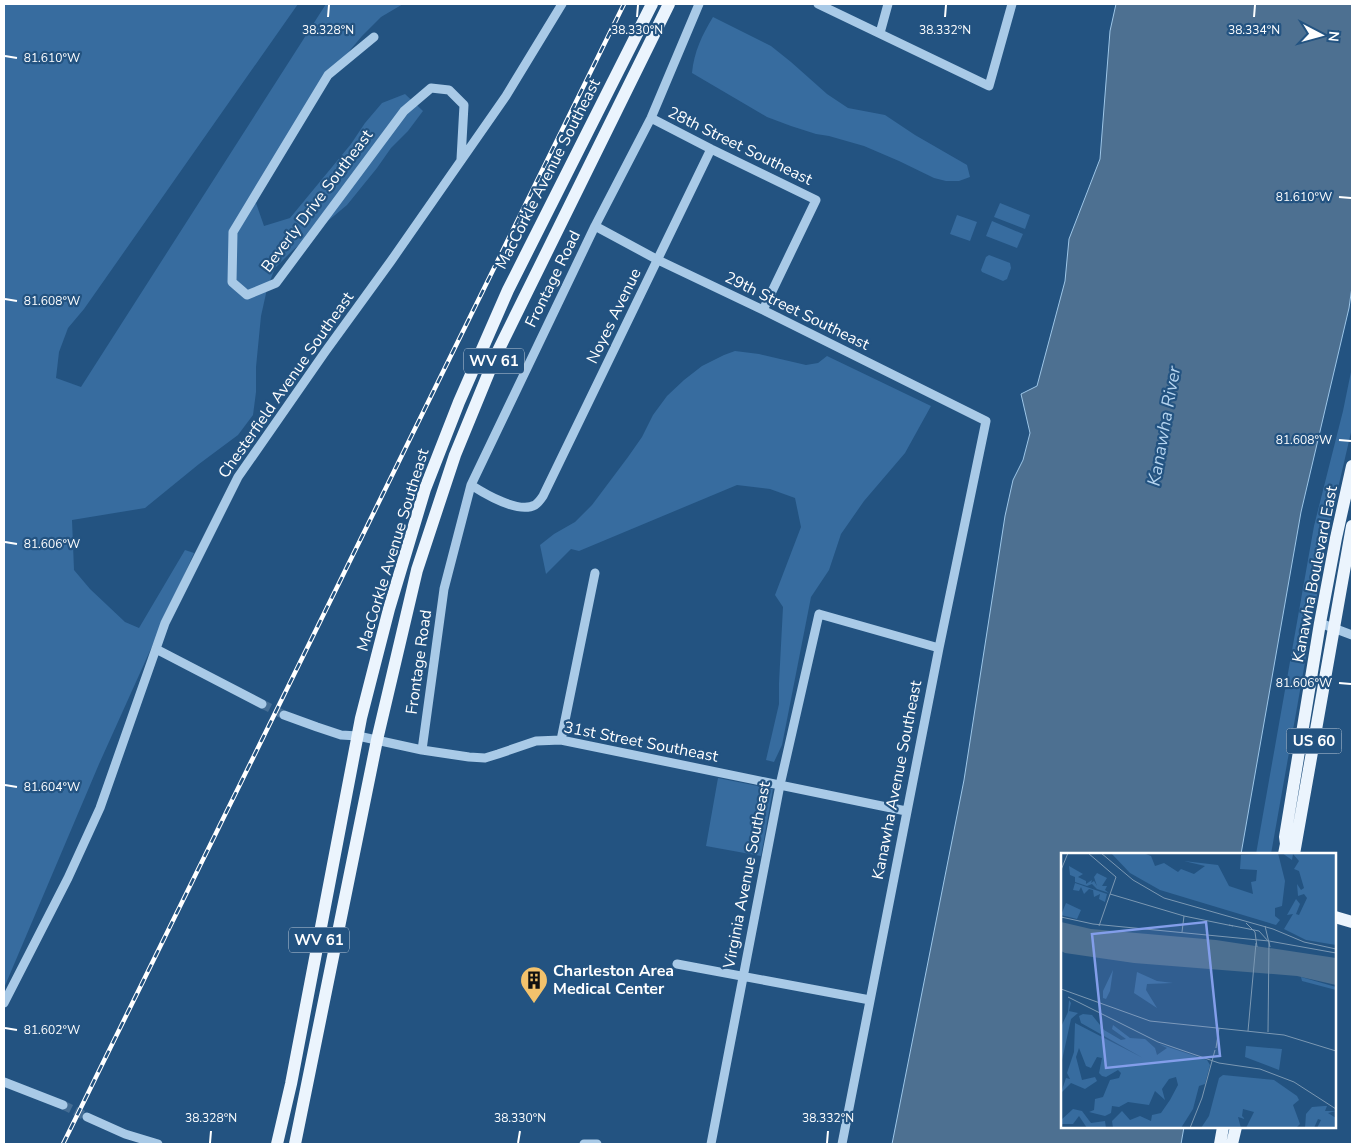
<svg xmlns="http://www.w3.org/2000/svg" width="1356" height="1148" font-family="'Nunito Sans',sans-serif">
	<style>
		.green { fill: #376c9f }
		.water { fill: #4d7091; stroke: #9dc6e8 }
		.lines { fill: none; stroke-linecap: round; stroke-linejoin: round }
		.minor-tunnel { stroke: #446d94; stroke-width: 9; stroke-dasharray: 9 4.5; stroke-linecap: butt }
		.minor { stroke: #a9cae7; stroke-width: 9 }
		.major { stroke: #ebf4fd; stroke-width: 12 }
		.rail-casing { stroke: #fff; stroke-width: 4.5 }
		.rail { stroke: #235381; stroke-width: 2.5; stroke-dasharray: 8; stroke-linecap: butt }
		.ticks { fill: none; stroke: #fff; stroke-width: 2 }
		.labels { text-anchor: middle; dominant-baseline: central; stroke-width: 4.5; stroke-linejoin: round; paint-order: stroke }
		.shield { fill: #235381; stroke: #bdcbd9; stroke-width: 1 }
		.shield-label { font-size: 15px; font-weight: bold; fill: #fff }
		.street-label { font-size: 16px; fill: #fff; stroke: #235381 }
		.poi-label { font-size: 16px; font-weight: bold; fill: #fff; stroke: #235381; text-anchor: start }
		.water-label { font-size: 18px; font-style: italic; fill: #b5d4ef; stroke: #235381 }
		.inset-road { fill: none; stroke: #7b98b3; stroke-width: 1 }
		.view { fill: #839eea; fill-opacity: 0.15; stroke: #839eea; stroke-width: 2.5 }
		.inset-edge { fill: none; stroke: #fff; stroke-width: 2.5 }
		.ticks-label { font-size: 12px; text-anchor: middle; fill: #fff; stroke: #235381; stroke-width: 4.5; stroke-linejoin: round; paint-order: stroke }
	</style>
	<rect width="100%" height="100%" fill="#235381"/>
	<path class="green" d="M4,4H298L84,309L68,328L59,352L56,378L81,387L326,4H403L381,17L362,36L330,74L266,182L256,203L264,226L290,218L351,144L365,123L382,103L405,94L423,111L408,131L391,148L377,168L347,205L293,250L275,268L267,289L261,316L256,367V392L253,415L238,435L199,464L145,508L72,520L74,570L90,589L125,622L139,628L185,550L194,553L99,764L4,988Z
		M713,17L771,46L791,62L827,94L848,108L885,115L915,135L967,165L970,177L959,181H946L934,178L899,161L864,146L829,136L816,134L791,126L767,117L692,73C694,52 702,35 713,17Z
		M1000,203L1030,215L1025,229L994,217Z
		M957,215L977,222L970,241L950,234Z
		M992,221L1023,234L1017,248L986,236Z
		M989,255L1010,263L1011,268L1007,279L1003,281L982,272L981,270L986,257Z
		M735,351L759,354L806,365L818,363L827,356L931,406L905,453L864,501L841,534L829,570L811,597L782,745L774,762L766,760L779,704V683L783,607L775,595L801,527L795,498L770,489L737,485L579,551L571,549L546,574L540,545L554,534L575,522L592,505L628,457L642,437L653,415L667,396L684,380L702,366L724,355Z
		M1352,367V428L1329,527L1271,854H1256L1314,526L1343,411Z
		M718,778L773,789L761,856L706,846Z"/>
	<path class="water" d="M1116,4H1352V287L1349,308L1301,512L1241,854H1062V1127H1184L1181,1144H892L964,780L1005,516L1013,480L1023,460L1030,433L1021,394L1037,386L1065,281L1069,239L1100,159L1110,31Z"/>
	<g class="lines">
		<path class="minor-tunnel" d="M262,704L284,715
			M63,1105L87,1117"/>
		<path class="minor" d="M818,4L989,86L1012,4
			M880,33L888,4
			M374,37L328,75L233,232L232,282L247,295L276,283L404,111L431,88L449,90L464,105L461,159
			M651,118L711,149L816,200L763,310
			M595,226L658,260L763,310L986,421L939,648L842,1144
			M471,485C485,494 519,514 535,505C538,503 541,499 543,496L711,149
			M1320,623L1352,635
			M156,649L262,704
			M284,715L317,727L341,735L358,736L422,750L469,757L485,758L498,754L536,741L561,740L906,811
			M561,740L595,573
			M422,750L444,589L471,485L595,226L651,118L699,4
			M677,964L870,1000
			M4,1003L68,878L100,808L165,623L238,477L325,352L391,261L506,96L562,4
			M4,1082L63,1105
			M87,1117L125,1134L158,1144
			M584,1144H597
			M711,1144L780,785L819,614L939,648"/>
		<path class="major" d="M1284,854L1286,844L1285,837L1320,623L1336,538L1352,466
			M1294,854L1352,526
			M1335,917L1352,922
			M277,1144L291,1084L361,718L389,609L425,489L459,402L508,290L652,4
			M295,1144L377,740L417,570L455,455L496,355L669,4
			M1220,1144L1223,1127
			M1232,1144L1236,1127"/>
		<g class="rail-casing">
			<path id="rail" d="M63,1144L624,4"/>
		</g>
		<use href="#rail" class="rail"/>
	</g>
	<path class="ticks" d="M328,17L329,5M637,17L638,5M945,17L946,5M1254,17L1255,5M5,56L17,58M1339,197L1351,198M5,299L17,301M1339,440L1351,441M5,542L17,544M1339,683L1351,684M5,785L17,787M5,1028L17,1030M210,1143L211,1131M518,1143L520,1131M827,1143L828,1131"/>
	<defs>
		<g id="building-pin" transform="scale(1.4375)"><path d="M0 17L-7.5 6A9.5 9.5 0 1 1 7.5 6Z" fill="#f3c26c" stroke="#235381"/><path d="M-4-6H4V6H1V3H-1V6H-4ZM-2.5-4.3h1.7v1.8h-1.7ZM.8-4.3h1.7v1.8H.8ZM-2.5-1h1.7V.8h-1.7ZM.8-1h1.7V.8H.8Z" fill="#111"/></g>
	</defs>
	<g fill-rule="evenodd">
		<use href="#building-pin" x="534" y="980"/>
	</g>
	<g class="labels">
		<g class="shield">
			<rect x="464" y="348.5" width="60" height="25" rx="4"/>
			<rect x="1286.5" y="728.5" width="55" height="25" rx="4"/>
			<rect x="289" y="927.5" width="60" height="25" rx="4"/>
		</g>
		<g class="shield-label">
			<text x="494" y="361">WV 61</text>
			<text x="1314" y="741">US 60</text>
			<text x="319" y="940">WV 61</text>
		</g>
		<g class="street-label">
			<text transform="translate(740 146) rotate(26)">28th Street Southeast</text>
			<text transform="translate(548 174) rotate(-63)">MacCorkle Avenue Southeast</text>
			<text transform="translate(317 201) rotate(-53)">Beverly Drive Southeast</text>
			<text transform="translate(553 279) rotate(-64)">Frontage Road</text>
			<text transform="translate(797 311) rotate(26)">29th Street Southeast</text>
			<text transform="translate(614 316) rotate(-64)">Noyes Avenue</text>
			<text transform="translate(286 385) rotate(-55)">Chesterfield Avenue Southeast</text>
			<text transform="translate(393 550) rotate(-73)">MacCorkle Avenue Southeast</text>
			<text transform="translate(1315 574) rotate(-79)">Kanawha Boulevard East</text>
			<text transform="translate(419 662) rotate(-82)">Frontage Road</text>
			<text transform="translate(641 742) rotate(11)">31st Street Southeast</text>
			<text transform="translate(897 780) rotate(-79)">Kanawha Avenue Southeast</text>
			<text transform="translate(747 875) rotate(-79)">Virginia Avenue Southeast</text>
		</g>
		<g class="poi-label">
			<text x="553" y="971">Charleston Area<tspan x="553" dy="18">Medical Center</tspan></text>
		</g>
		<g class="water-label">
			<text transform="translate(1164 426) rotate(-80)">Kanawha River</text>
		</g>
	</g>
	<g transform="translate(1061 853)">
		<rect width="275" height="275" fill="#235381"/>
		<path d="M50,0H82L90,3L94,13L103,10L117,19L120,16L133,21L144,13L123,8L157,12L168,33L192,41L190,29L195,28L196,17L179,16L180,2L217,0L224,28L221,53L214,55V63L219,67L215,72L99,37L69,20ZM221,0H275V92L245,87L223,76L232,61L226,62L235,46L239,51L235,61L238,62L246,45L243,41L237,43L236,31L240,37L243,35L238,18L233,16L238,8L232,1L231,7ZM8,13L22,21L17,24L25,28V31L31,27L30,30L33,28L36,33L33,24L36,20L46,25L41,33H46L44,37L48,40L36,36L31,31L26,33L14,29V24L9,22ZM14,30L46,41L44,49L38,46L39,41L33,44L32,37L28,36L23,41L20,34L18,38L12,37ZM5,50L20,57L16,66L0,62ZM52,117L49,138L45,146L42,145V138ZM76,119L96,128L112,130L86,131L85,137L96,155L73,140ZM240,124L275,134V137L241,128ZM8,147L10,150L8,158L17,160L10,166L0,212V174L7,159ZM22,161L31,162L43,177L60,187L65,186L51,176L52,172L69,185L84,186L94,195L96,202L106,195L98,191L146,207L149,212L144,231L138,233L132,256L120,275H52L51,268L61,258L69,267L79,263L90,268L91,262L100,260L109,247L117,232L115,224L108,226L101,236L104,247L94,238L88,252L67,249L58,254L51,253L50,260L44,263L28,259L33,257L34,246L42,244L49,227L58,225L60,220L57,217L45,224L41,223L38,220L41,205L36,204L30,215L25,213L18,195L15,204L21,227L34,224L36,228L24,236L10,230L0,240L5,225L9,226L6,220L13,199L14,170L82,205L20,170L18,163ZM185,193L221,196L218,217L184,204ZM162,222L213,227L236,243L238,247L232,252L239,271L235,275H185L193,259L182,256L181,263L184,266L177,264L180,275H140L148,263L158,225ZM263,253H266L264,258H275L267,260L275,265V275H256L260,267L257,266L253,275H244L245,261L251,254ZM12,256L21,258L30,270L44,268L45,275H26L18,263L12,271H0V267Z" fill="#376c9f"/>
		<path d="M0,69L30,76L155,87L275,105V132L236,123L73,110L4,100L0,98Z" fill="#4d7091"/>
		<path class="inset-road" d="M27,0L55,24L38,73M40,0L72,27L103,45L212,76L243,89L275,96M0,17L7,0M49,41L123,63M0,64L32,71L208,88L275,100M185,70L194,79L196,94M168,72L198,78L208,89L207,179M204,73L209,94M121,79L123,63L172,73M0,136L89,168L223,182L275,198M7,144L97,189L158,210L199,216L233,229L275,256M187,178L195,90M155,195L158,175M129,275L141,245L154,197"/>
		<path class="view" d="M145,69L159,203L45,215L31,81Z"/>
		<rect width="275" height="275" class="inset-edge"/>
	</g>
	<g class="ticks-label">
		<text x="328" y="34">38.328°N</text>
		<text x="637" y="34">38.330°N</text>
		<text x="945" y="34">38.332°N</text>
		<text x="1254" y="34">38.334°N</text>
		<text x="52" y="62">81.610°W</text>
		<text x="1304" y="201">81.610°W</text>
		<text x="52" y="305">81.608°W</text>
		<text x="1304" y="444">81.608°W</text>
		<text x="52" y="548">81.606°W</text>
		<text x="1304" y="687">81.606°W</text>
		<text x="52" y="791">81.604°W</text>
		<text x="52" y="1034">81.602°W</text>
		<text x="211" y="1122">38.328°N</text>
		<text x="520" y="1122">38.330°N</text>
		<text x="828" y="1122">38.332°N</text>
	</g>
	<rect width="1356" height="1148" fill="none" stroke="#ffffff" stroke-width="10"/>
	<g transform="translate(1321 35) rotate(96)" stroke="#235381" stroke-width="4" paint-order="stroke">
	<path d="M0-4L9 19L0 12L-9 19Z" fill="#ffffff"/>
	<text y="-8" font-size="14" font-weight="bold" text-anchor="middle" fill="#ffffff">N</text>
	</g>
</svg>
